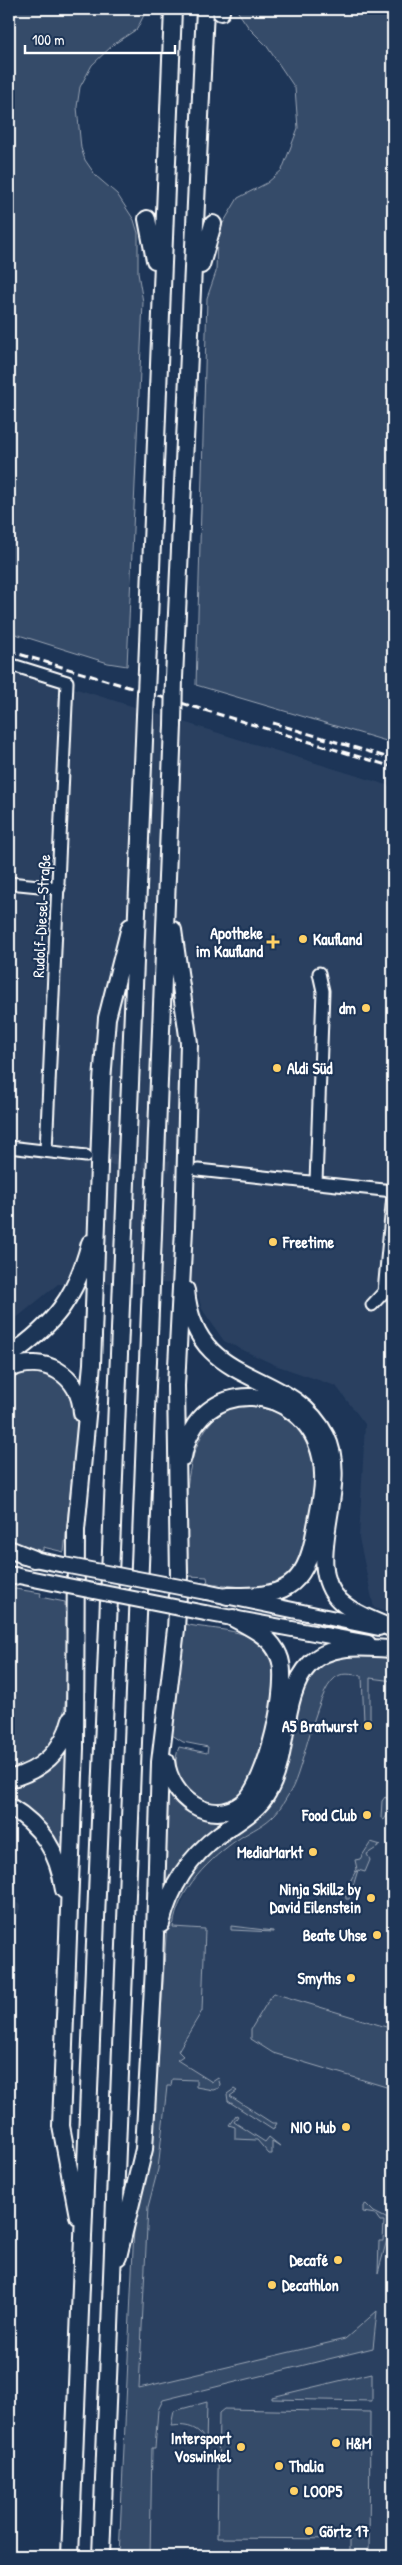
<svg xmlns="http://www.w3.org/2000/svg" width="402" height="2565" font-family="'Patrick Hand',sans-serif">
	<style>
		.built { fill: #2a4161 }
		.green { fill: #364b69; stroke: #9aa5b4 }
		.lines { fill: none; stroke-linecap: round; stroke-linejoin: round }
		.minor-tunnel { stroke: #344968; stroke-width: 11; stroke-dasharray: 11 5.5; stroke-linecap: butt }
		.minor-casing { stroke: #fff; stroke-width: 15 }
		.major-casing { stroke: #fff; stroke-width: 18 }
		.highway-casing { stroke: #fff; stroke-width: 20 }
		.minor { stroke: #1d3557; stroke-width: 11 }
		.major { stroke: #1d3557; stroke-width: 14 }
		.highway { stroke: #1d3557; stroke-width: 16 }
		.rail { stroke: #fff; stroke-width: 3; stroke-dasharray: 8 4; stroke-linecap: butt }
		.major-bridge-casing { stroke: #fff; stroke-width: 18; stroke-linecap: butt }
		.highway-bridge-casing { stroke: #fff; stroke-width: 20; stroke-linecap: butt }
		.major-bridge { stroke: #1d3557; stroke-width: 14 }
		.highway-bridge { stroke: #1d3557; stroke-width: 16 }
		.poi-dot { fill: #ffd166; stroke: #1d3557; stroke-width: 2 }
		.labels { text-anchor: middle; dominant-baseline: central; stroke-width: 4.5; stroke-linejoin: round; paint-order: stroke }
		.street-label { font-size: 16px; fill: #fff; stroke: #1d3557 }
		.poi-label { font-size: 16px; font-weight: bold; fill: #fff; stroke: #1d3557; text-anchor: end }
	</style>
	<rect width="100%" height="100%" fill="#1d3557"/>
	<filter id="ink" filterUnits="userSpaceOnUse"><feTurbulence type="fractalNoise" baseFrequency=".02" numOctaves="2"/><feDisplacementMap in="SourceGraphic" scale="10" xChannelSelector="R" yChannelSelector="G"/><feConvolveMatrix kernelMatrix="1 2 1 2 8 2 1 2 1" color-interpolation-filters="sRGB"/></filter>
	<g filter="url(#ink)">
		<path class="built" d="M9,668L393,787V1612L374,1608L359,1538L365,1424L336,1386L275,1365L224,1341L202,1309L194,1283L58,1284L9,1324Z
			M344,1674L393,1681V2224L389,2238L393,2239V2556H136L139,2388L148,2207L158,2169L170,2060L183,2056L178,2051L202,2011L205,1929L172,1927L189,1887L204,1868L220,1853L274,1816L324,1690L334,1678Z
			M9,1899L21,1905L9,1941Z"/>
		<path class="green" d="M9,9H147L137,29L114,44L92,65L80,87L77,107L81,148L85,160L96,176L117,194L134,220L138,233V273L143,302L127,666L108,663L9,632Z
			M236,9H393V743L196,685L207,298L216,272L217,235L222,225L238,198L267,183L282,170L298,128L295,88L266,45L249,28Z
			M24,1370L49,1372L61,1379L75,1404L77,1430L64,1552L43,1547V1551L9,1542V1376Z
			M252,1405L276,1412L300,1430L315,1462L314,1494L301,1560L290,1576L277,1585L259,1589L208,1583L207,1577L189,1576C184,1524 177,1437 229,1407C235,1404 245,1405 252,1405Z
			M9,1588L41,1593L40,1597L65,1602C66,1645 79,1740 32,1764C26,1768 17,1769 10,1770Z
			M185,1624C207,1630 247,1627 266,1648C285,1670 268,1736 260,1763C256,1775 248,1786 242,1797C232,1801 223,1804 212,1802C185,1799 169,1771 179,1747L207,1753L208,1747L183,1742L172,1735Z
			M357,1653L393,1659V1681L370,1678V1721H364L362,1676C355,1675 346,1673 340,1675C316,1683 305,1768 290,1792C285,1800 281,1808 275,1814C265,1825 252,1830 240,1838C210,1858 178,1889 173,1927L205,1929L202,2011L178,2051L183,2056L177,2060L212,2082L218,2078L220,2084L219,2088L213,2090L196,2087V2080L172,2079L171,2086H167L158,2169L148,2207L139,2388L345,2339L377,2311L373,2348L163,2400L158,2410L155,2448H152L150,2556H119L134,2228L156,2089L167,1921L186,1878L218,1841L300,1697L308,1677L329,1658Z
			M67,1751L63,1853H58L9,1799V1785L47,1769Z
			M166,1785L176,1799L243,1811L162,1904Z
			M385,1797L392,1802L393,1800V1806L384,1820L381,1818L382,1801Z
			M371,1842L381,1845L367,1854L370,1860L365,1872L358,1870L349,1899H346L345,1890L357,1869L355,1860L360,1859Z
			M231,1926L273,1931V1932L231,1930Z
			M273,1993L393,2029V2089L273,2053L251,2039V2029Z
			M234,2089L237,2091L230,2096L272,2123H277L273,2130L228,2101L227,2094Z
			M236,2115L238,2116L234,2122L265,2142L269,2137L280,2146L272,2141V2154H269L257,2140L235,2139V2127L229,2125Z
			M366,2204L374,2212L392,2221L378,2273L379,2241H383L384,2221H380L375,2214L363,2212V2206Z
			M372,2373V2401L272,2399V2397Z
			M207,2402L206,2446C203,2428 188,2424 171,2426L174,2411Z
			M224,2409L370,2412L369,2556H350V2539L217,2538L219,2413Z"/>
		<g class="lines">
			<path class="minor-tunnel" d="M93,1157L191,1169"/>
			<g class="minor-casing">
				<path id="minor" d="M9,664L67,682L46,1151
					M9,883L59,888
					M9,1147L86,1156
					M198,1170L393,1191
					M316,1182L323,991L319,973
					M372,1305L384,1292L393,1195"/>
			</g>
			<g class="major-casing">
				<path id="major" d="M24,1557L64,1565
					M9,1574L63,1585
					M206,1592L379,1628
					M205,1613L368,1643"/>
			</g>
			<g class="highway-casing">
				<path id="highway" d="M221,9V12
					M147,219L155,260
					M201,265L213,224
					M147,670L173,9
					M174,678L205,9
					M186,1290C195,1391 290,1365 326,1436C352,1487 300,1564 340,1601C354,1614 375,1621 393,1629
					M9,1356C55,1324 76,1297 90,1243
					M9,1369C44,1354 80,1374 82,1413
					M183,1457C198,1372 305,1382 321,1457C327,1482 319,1508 315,1532C305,1590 282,1597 227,1596
					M9,1549L34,1559
					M9,1576H15
					M166,1761C170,1797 210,1828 243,1803C266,1786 291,1682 279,1656C271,1636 251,1628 233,1618
					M9,1779C40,1771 63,1752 71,1719
					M9,1806C42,1826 58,1851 64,1890
					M161,1924C169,1888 190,1856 220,1834C237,1822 258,1811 268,1792C290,1755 280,1695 310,1664C331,1642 366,1648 393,1649
					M78,2216L61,2126L75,1748L76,1530L92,1364L102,1081L107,1018L130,927
					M118,2257L144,2149L154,1968L160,1762L176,1629L179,1576L176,1386L184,1229L189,1043L173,930
					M70,2556L145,716
					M101,2556L173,725"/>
			</g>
			<use href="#minor" class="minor"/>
			<use href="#major" class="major"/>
			<use href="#highway" class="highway"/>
			<path class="rail" d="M9,651L393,767
				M273,723L393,759"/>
			<g class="major-bridge-casing">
				<path id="major-bridge" d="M64,1565L206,1592
					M63,1585L205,1613"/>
			</g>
			<g class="highway-bridge-casing">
				<path id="highway-bridge" d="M145,716L147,670
					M173,725L174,678"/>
			</g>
			<use href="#major-bridge" class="major-bridge"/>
			<use href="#highway-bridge" class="highway-bridge"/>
		</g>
	</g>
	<g class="poi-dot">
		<circle cx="303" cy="939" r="5"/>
		<path d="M270.5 934.5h5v5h5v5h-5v5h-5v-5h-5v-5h5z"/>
		<circle cx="366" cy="1008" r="5"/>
		<circle cx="277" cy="1068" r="5"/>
		<circle cx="273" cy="1242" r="5"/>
		<circle cx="368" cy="1726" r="5"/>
		<circle cx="367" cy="1815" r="5"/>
		<circle cx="313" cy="1852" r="5"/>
		<circle cx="371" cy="1898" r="5"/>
		<circle cx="377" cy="1935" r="5"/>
		<circle cx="351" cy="1978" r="5"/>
		<circle cx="346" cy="2127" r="5"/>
		<circle cx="338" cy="2260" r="5"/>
		<circle cx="272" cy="2285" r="5"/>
		<circle cx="336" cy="2443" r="5"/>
		<circle cx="241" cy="2447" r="5"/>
		<circle cx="279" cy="2466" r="5"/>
		<circle cx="294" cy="2491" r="5"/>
		<circle cx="309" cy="2531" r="5"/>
	</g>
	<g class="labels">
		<g class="street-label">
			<text transform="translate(41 916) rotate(-87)">Rudolf-Diesel-Straße</text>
		</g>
		<g class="poi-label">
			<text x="263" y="933">Apotheke<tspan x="263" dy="18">im Kaufland</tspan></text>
			<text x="313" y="939" text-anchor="start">Kaufland</text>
			<text x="356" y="1008">dm</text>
			<text x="287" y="1068" text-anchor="start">Aldi Süd</text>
			<text x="283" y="1242" text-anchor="start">Freetime</text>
			<text x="358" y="1726">A5 Bratwurst</text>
			<text x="357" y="1815">Food Club</text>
			<text x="303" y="1852">MediaMarkt</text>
			<text x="361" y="1889">Ninja Skillz by<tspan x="361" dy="18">David Eilenstein</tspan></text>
			<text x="367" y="1935">Beate Uhse</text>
			<text x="341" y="1978">Smyths</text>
			<text x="336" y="2127">NIO Hub</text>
			<text x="328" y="2260">Decafé</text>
			<text x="282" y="2285" text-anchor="start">Decathlon</text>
			<text x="231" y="2438">Intersport<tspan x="231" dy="18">Voswinkel</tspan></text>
			<text x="346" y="2443" text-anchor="start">H&amp;M</text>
			<text x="289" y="2466" text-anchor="start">Thalia</text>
			<text x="304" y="2491" text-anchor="start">LOOP5</text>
			<text x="319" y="2531" text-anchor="start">Görtz 17</text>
		</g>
	</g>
	<rect width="402" height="2565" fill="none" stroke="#1d3557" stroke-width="30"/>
	<rect x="15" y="15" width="372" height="2535" fill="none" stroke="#fff" stroke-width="2" filter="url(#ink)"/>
	<path d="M25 45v8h150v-8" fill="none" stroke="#ffffff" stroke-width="2.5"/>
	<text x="32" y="45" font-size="15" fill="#ffffff" stroke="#1d3557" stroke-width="4" paint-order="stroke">100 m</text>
</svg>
